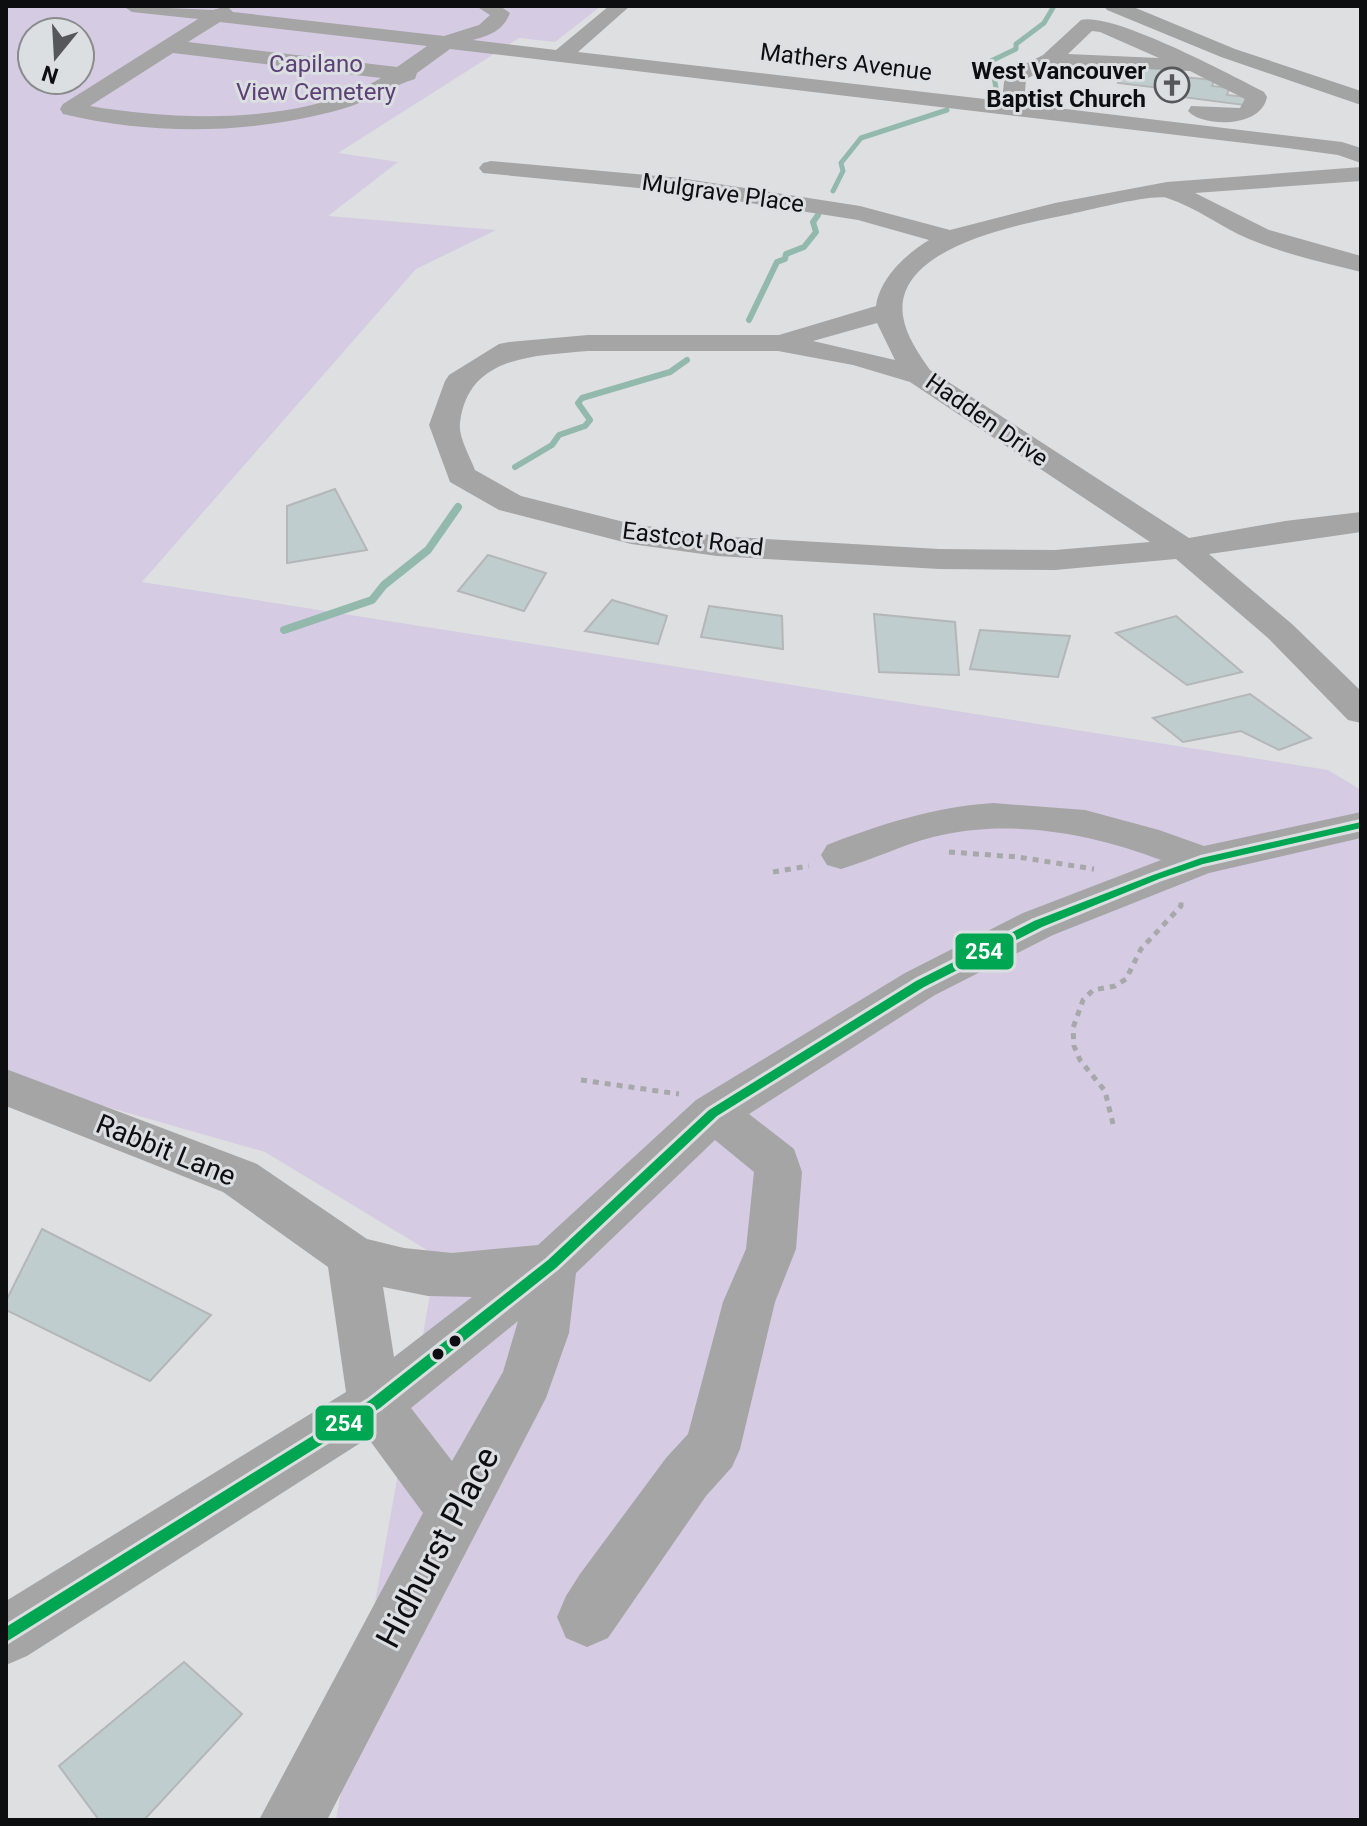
<svg xmlns="http://www.w3.org/2000/svg" width="1367" height="1826" font-family="Roboto,sans-serif">
	<style>
		.green { fill: #d5cbe2; fill-rule: evenodd }
		.lines { fill: none; stroke-linecap: round; stroke-linejoin: round }
		.stream-far2 { stroke: #93b8ac; stroke-width: 5 }
		.stream-far1 { stroke: #93b8ac; stroke-width: 6 }
		.stream { stroke: #93b8ac; stroke-width: 8 }
		.building { fill: #c0cdcf; stroke: #b4b6b7; stroke-width: 2 }
		.path { stroke: #a7a8a9; stroke-width: 5; stroke-dasharray: 6 6; stroke-linecap: butt }
		.minor { fill: #a5a5a6; fill-rule: evenodd }
		.highway { fill: #a2a4a4; fill-rule: evenodd }
		.bus-1-casing { stroke: #dcdfe1; stroke-width: 6 }
		.bus-1 { fill: #00a651; fill-rule: evenodd }
		.bus-dot { fill: #0d0e0f; stroke: #dcdfe1; stroke-width: 3 }
		.labels { text-anchor: middle; dominant-baseline: central; stroke-width: 6; stroke-linejoin: round; paint-order: stroke }
		.far-street-label { font-size: 24px; fill: #0d0e0f; stroke: #dcdfe1 }
		.far-park-label { font-size: 24px; fill: #5c4076; stroke: #dcdfe1 }
		.far-poi-label { font-size: 24px; font-weight: bold; fill: #0d0e0f; stroke: #dcdfe1; text-anchor: end }
		.street-label { font-size: 28px; fill: #0d0e0f; stroke: #dcdfe1 }
		.near-street-label { font-size: 34px; fill: #0d0e0f; stroke: #dcdfe1 }
		.line-badge { stroke: #dcdfe1; stroke-width: 3 }
		.badge-label { font-size: 22px; text-anchor: middle; font-weight: bold; fill: #fff }
	</style>
	<rect width="100%" height="100%" fill="#dddfe0"/>
	<path class="green" d="M6,6H601L555,42L519,38L338,153L398,162L328,216L496,230L416,269L142,582L1328,770L1361,790V1820H336L437,1256L265,1152L6,1078ZM32,32H80V80H32Z"/>
	<g class="lines">
		<path class="stream-far2" d="M988,98L996,88L991,61L1016,49V44L1044,23L1054,6
			M833,191L843,171L841,163L861,138L947,110"/>
		<path class="stream-far1" d="M749,320L777,262L785,259L786,254L804,247L816,232L813,222L818,215
			M515,467L552,445L559,435L585,426L590,420L578,403L582,398L670,372L687,360"/>
		<path class="stream" d="M284,630L372,600L384,585L428,550L458,507"/>
	</g>
	<path class="building" d="M1143,65L1166,68L1163,75L1214,80L1212,86L1229,88L1227,95L1246,97L1244,105L1167,95L1169,89L1118,83L1123,71L1141,73Z
		M335,489L367,550L287,563V506Z
		M488,555L546,573L524,611L458,591Z
		M612,600L667,616L658,644L585,631Z
		M709,606L782,616L783,649L701,637Z
		M874,614L955,622L959,675L879,672Z
		M1176,616L1242,672L1187,685L1116,633Z
		M980,630L1070,636L1058,677L970,669Z
		M1250,694L1311,738L1279,750L1241,731L1183,742L1153,718Z
		M42,1229L211,1315L150,1381L6,1310V1301Z
		M184,1662L242,1714L144,1820H99L59,1766Z"/>
	<g class="lines">
		<path class="path" d="M949,852L1018,857L1094,869
			M773,872L809,866
			M581,1080L679,1094
			M1113,1124L1105,1091L1080,1060L1074,1046L1073,1028L1083,1000L1093,990L1115,986L1126,979L1141,949L1181,906V900"/>
		<path class="minor" d="M123,6L213,10L227,6L233,12L444,36L479,25L490,15L476,6H500L510,13C503,31 490,35 473,40L556,50L609,6H630L578,52L1002,101L1004,82L1009,72L1043,55L1081,20C1113,12 1231,75 1264,92L1267,97C1261,129 1202,127 1188,111L1191,106L1240,108L1245,99L1190,71L1054,65L1026,79L1024,104L1342,142L1361,148V163L1338,155L1287,148L450,49L417,73L415,79C391,86 368,102 342,109C253,134 154,136 63,114L60,109L63,104L198,19L132,12ZM220,22L427,46L397,67L188,42ZM1092,31L1100,32L1159,58L1068,54ZM173,53L381,78C303,125 177,121 90,106Z
			M491,161L680,178L860,206L950,230L1055,203L1167,182L1361,167V181L1195,193L1269,230L1361,256V272C1325,263 1284,254 1249,239C1222,228 1196,207 1167,198C1152,194 1090,210 1071,214C1023,224 893,246 903,316C906,336 919,354 930,370L1189,538L1285,521L1361,512V532L1209,554L1292,624L1361,691V723L1348,720L1268,638L1176,559L1055,570L939,569L717,556L631,544L499,510L450,482L429,425L445,381L449,375L499,344L509,342L588,335H779L876,306C880,278 906,254 929,240L858,220L680,192L483,173L479,168L483,163ZM877,323L895,360L813,341ZM588,351H778L853,365L910,382L1150,542L1055,550L939,549L717,536L632,524L521,496L475,470C470,457 458,436 460,423C468,355 535,356 588,351Z
			M993,803L1085,810L1159,830L1204,846L1361,812V838L1209,873L1053,935L935,995L749,1114L794,1149L802,1172L796,1249L775,1302L740,1449L732,1467L706,1496L608,1638L587,1647L566,1638L557,1617L566,1596L580,1574L666,1458L688,1434L723,1302L746,1249L754,1172L715,1140L576,1273L569,1333L546,1398L327,1820H259L423,1513L368,1438L27,1656L6,1665V1601L346,1392L328,1267L223,1192L6,1106V1069L257,1164L367,1239L404,1248L452,1253L538,1245L696,1100L905,973L1023,913L1161,860C1090,833 1009,818 933,837C902,845 872,860 841,869L827,865L821,855L827,845C881,824 934,807 993,803ZM383,1287L428,1296L472,1297L394,1357ZM518,1321L503,1372L452,1461L411,1408Z"/>
		<path class="highway" d="M1104,6H1131L1235,49L1361,91V105L1221,57L1107,10Z"/>
		<g class="bus-1-casing">
			<path id="bus-1" d="M1361,822V828L1203,864L1159,879L1042,927L924,987L717,1116L556,1268L380,1408L6,1642V1627L370,1400L548,1260L709,1110L916,981L1034,921L1153,875L1201,858Z"/>
		</g>
		<use href="#bus-1" class="bus-1"/>
	</g>
	<defs>
		<g id="church-ring" transform="scale(1.8)"><circle r="9.5" fill="#dcdfe1" stroke="#565758" stroke-width="1.5"/><path d="M-1.2-6h2.4v3.5h3.3v2.4h-3.3V6h-2.4V-.1h-3.3v-2.4h3.3Z" fill="#565758"/></g>
	</defs>
	<g fill-rule="evenodd">
		<use href="#church-ring" x="1172" y="85"/>
	</g>
	<g class="bus-dot">
		<circle cx="455" cy="1341" r="7"/>
		<circle cx="438" cy="1354" r="7"/>
	</g>
	<g class="labels">
		<g class="far-street-label">
			<text transform="translate(846 62) rotate(7)">Mathers Avenue</text>
			<text transform="translate(723 193) rotate(8)">Mulgrave Place</text>
			<text transform="translate(987 420) rotate(35)">Hadden Drive</text>
			<text transform="translate(693 539) rotate(7)">Eastcot Road</text>
		</g>
		<g class="far-park-label">
			<text x="316" y="64">Capilano<tspan x="316" dy="28">View Cemetery</tspan></text>
		</g>
		<g class="far-poi-label">
			<text x="1146" y="71">West Vancouver<tspan x="1146" dy="28">Baptist Church</tspan></text>
		</g>
		<g class="street-label">
			<text transform="translate(166 1150) rotate(22)">Rabbit Lane</text>
		</g>
		<g class="near-street-label">
			<text transform="translate(437 1547) rotate(-62)">Hidhurst Place</text>
		</g>
	</g>
	<g class="line-badge">
		<rect x="954" y="932" width="61" height="39" rx="8" fill="#00a651"/>
		<rect x="314" y="1404" width="61" height="38" rx="8" fill="#00a651"/>
	</g>
	<g class="badge-label">
		<text x="984" y="959">254</text>
		<text x="344" y="1431">254</text>
	</g>
	<rect width="1367" height="1826" fill="none" stroke="#0d0e0f" stroke-width="16"/>
	<g transform="translate(56 56) rotate(198)"><circle r="38" fill="#dcdfe1" stroke="#898b8d" stroke-width="2"/>
	<path d="M0-6L14 30L0 20L-14 30Z" fill="#565758"/>
	<text y="-12" font-size="22" font-weight="bold" text-anchor="middle" fill="#0d0e0f">N</text>
	</g>
</svg>
